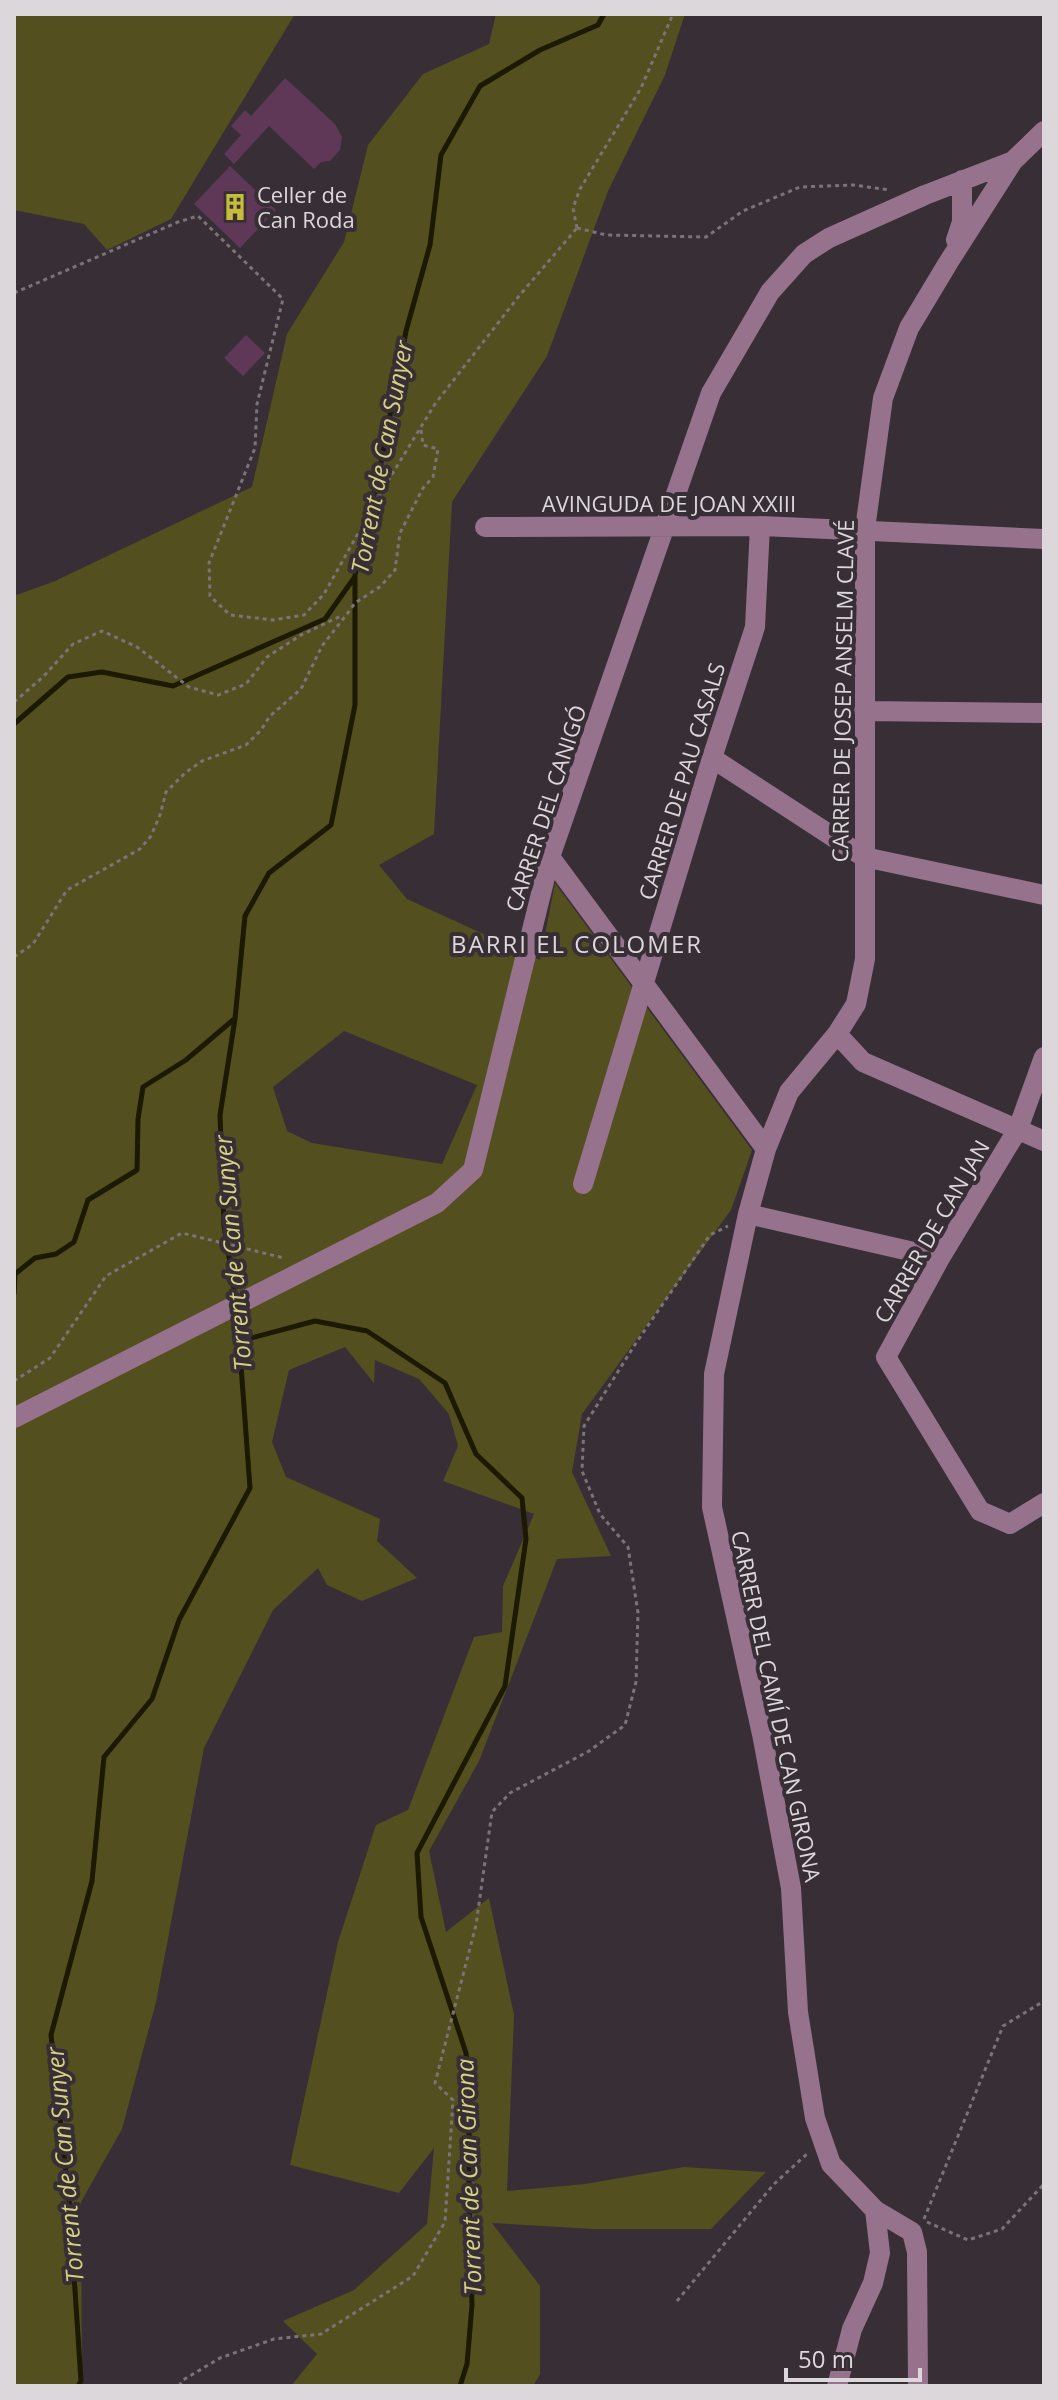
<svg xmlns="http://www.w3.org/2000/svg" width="1058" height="2400" font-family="'Open Sans',sans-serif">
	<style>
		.green { fill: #534f1f; fill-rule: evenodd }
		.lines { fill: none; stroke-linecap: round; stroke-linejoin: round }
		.stream { stroke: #1b1900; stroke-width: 5 }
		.building { fill: #5f3857 }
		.path { stroke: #7a7378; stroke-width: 3; stroke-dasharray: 4 4; stroke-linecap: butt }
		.minor { stroke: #96728d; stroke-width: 20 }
		.labels { text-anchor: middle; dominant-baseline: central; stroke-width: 8; stroke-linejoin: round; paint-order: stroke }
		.poi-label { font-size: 22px; fill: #dcd7db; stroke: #372f35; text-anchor: start }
		.street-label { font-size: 22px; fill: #dcd7db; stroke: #372f35 }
		.water-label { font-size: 24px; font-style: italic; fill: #d6d080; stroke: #372f35 }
		.neighbourhood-label { font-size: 24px; letter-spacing: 2px; fill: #dcd7db; stroke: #372f35 }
	</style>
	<rect width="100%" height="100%" fill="#372f35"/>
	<path class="green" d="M14,14H295L171,219L107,250L84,224L14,210Z
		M496,14H685L665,75L608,191L547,356L452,502L434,834L379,865L407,899L540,960L555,883L752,1150L731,1210L582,1414L572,1472L611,1556L557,1559L479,1761L429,1851L446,1932L489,1898L514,2015L507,2191L585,2184L684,2167L766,2172L711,2229H594L492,2223L540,2286V2374L533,2386H291L317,2354L283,2321L354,2290L427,2224L434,2148L399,2193L290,2165L338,1942L376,1825L408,1810L474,1637L502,1632L503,1586L534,1514L443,1481L458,1446L449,1414L419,1379L375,1360L374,1383L345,1347L289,1370L272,1442L286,1477L380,1519L377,1541L417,1578L362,1601L327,1585L318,1568L273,1610L204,1748L156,2002L122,2129L81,2202L82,2386H14V596L55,581L252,487L287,334L344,242L368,145L423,74L489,44ZM344,1031L477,1085L442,1164L312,1143L287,1131L273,1087Z"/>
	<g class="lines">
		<path class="stream" d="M14,724L68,677L102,672L173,686L325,619L354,578
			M14,1294L15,1274L35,1258L56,1254L74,1242L88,1200L137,1170L138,1119L143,1087L186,1060L233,1020
			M236,1301L224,1225L220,1115L235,1019L245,916L269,873L331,825L355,705V575L379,473L406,331L430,245L441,155L480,86L540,50L598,25L604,14
			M240,1341L315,1321L367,1331L445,1383L476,1454L522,1498L526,1539L505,1686L417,1853L421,1917L466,2053L469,2086V2200L472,2305L467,2364L460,2386
			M78,2386L81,2381L74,2275L75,2256L51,2035L92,1881L104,1757L152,1699L179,1620L250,1488L237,1311"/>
	</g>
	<path class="building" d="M285,78L335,124L342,137L340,150L330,161L321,162L314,169L269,126L234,164L224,154L241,135L231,126L245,110L251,116Z
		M230,166L276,210L240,248L194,204Z
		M246,335L265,353L243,376L224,358Z"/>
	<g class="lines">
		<path class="path" d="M577,228L606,235L706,237L743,211L800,187L853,185L890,190
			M577,228L573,208L580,189L641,88L673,14
			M14,293L178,222L198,216L283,299L257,404L255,448L209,563L210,596L230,615L273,620L304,615L324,594L383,489L435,404L519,296L577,228
			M14,702L43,677L73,644L102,631L137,647L189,687L218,695L246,684L267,657L301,635L343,615
			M14,957L33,944L67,890L140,849L151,836L160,815L166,792L185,773L202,761L246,745L261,730L270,716L301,689L322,646L347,614L355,603L381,586L395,570L400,533L423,488L433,477L438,449L423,445L421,429
			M14,1381L50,1358L106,1276L182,1233L284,1258
			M924,2219L1003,2026L1044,2001
			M927,2222L968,2240L1002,2229L1044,2184
			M677,2301L774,2184L808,2153
			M179,2386L183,2380L220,2358L274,2339L321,2334L413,2276L445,2222L453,2100L435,2083L476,1925L492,1812L510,1793L589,1751L625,1725L636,1682L638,1613L628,1547L600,1514L582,1471L584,1426L634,1346L710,1235L728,1226"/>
		<path class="minor" d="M956,240L962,222V180
			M485,527L760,526L1044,539
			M864,711L1044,713
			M712,758L864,857L1044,895
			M550,857L766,1149
			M837,1034L863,1062L1044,1141
			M1044,1057L1018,1129L940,1258L886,1357L980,1511L1010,1524L1044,1503
			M583,1184L712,758L755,627L760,526
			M748,1214L940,1258
			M14,1418L437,1203L473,1170L550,857L711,393L770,292L804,254L829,238L925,195L1013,161
			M875,2210L912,2232L917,2252L918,2386
			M837,2386L852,2329L873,2283L880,2253L875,2210L831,2164L815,2118L798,2012L791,1888L762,1734L712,1507L714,1374L748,1214L766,1149L789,1092L837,1034L856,1004L865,959V529L883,398L909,328L948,263L1013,161L1044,131"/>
	</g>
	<defs>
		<g id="building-bare" transform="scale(2.16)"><path d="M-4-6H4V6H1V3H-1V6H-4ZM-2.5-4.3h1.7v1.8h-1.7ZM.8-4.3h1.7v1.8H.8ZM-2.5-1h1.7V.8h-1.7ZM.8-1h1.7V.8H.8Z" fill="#c6bc3c" stroke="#372f35" stroke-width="2.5" paint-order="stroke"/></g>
	</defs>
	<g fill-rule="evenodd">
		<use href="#building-bare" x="235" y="207"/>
	</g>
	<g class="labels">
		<g class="poi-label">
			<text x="257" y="194">Celler de<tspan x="257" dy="25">Can Roda</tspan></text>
		</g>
		<g class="street-label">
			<text x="669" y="503">AVINGUDA DE JOAN XXIII</text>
			<text transform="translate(842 691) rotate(-89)">CARRER DE JOSEP ANSELM CLAVÉ</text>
			<text transform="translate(681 781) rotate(-73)">CARRER DE PAU CASALS</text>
			<text transform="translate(545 808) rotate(-72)">CARRER DEL CANIGÓ</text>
			<text transform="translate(931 1231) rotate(-60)">CARRER DE CAN JAN</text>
			<text transform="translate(777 1706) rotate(78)">CARRER DEL CAMÍ DE CAN GIRONA</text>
		</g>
		<g class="water-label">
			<text transform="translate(381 457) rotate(-79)">Torrent de Can Sunyer</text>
			<text transform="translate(232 1253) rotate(-95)">Torrent de Can Sunyer</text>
			<text transform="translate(64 2165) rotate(-95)">Torrent de Can Sunyer</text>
			<text transform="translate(468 2177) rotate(-92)">Torrent de Can Girona</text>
		</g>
		<g class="neighbourhood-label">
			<text x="577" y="943">BARRI EL COLOMER</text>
		</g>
	</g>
	<rect width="1058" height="2400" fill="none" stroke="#dcd7db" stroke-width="32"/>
	<path d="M786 2368v12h134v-12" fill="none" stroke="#dcd7db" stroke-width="4"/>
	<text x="798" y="2368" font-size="24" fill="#dcd7db" stroke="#372f35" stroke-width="6" paint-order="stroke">50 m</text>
</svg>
